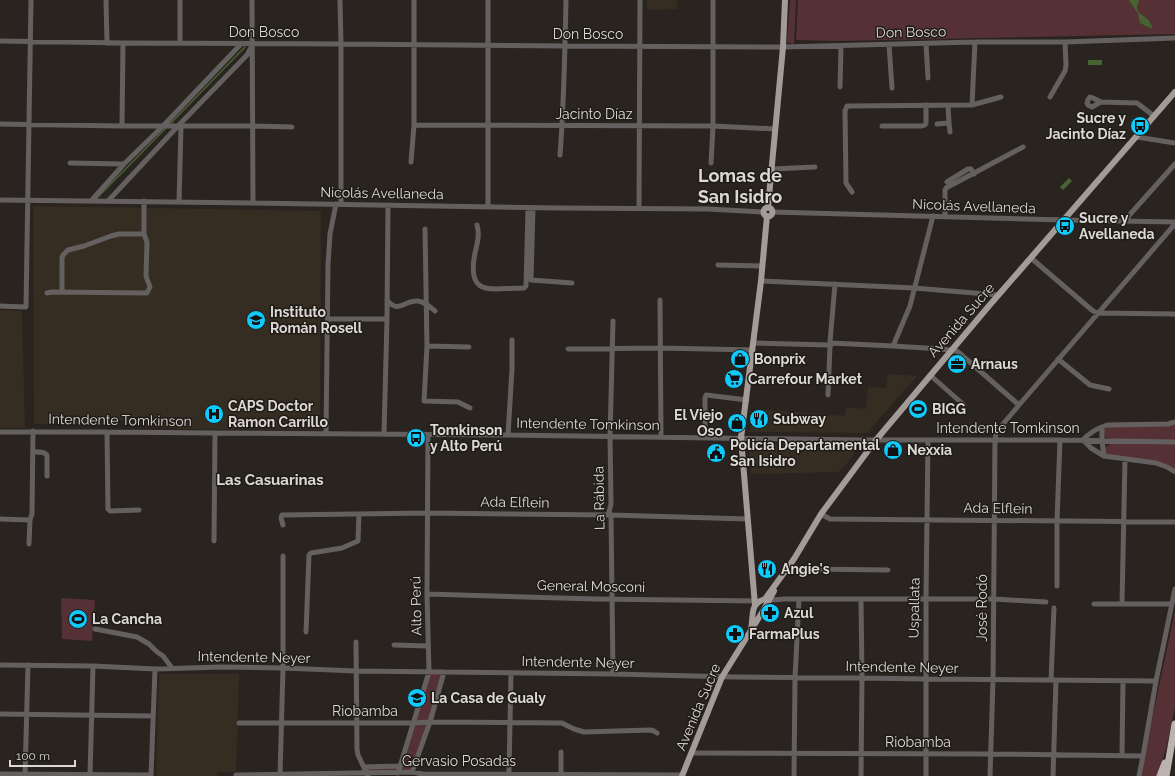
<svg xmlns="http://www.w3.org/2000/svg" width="1175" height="776" font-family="Raleway,sans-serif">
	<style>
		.built { fill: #352d22 }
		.green { fill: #553135 }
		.water { fill: #476332 }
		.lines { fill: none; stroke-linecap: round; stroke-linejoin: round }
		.stream { stroke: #476332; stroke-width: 1.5 }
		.minor { stroke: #64605f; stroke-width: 5 }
		.major { stroke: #a39b98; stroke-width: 6 }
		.highway { stroke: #bcb3af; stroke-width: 7 }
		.labels { text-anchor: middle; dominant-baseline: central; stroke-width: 3; stroke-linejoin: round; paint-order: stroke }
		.street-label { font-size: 14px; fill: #dcd9d5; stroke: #1f1b16 }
		.poi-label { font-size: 14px; font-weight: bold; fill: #dcd9d5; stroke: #1f1b16; text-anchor: start }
		.neighbourhood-label { font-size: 15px; font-weight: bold; fill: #dcd9d5; stroke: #1f1b16 }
		.district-label { font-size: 18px; font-weight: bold; fill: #dcd9d5; stroke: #1f1b16 }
	</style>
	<rect width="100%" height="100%" fill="#29241f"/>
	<path class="built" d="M647,0H677V9L647,10Z
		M33,206L321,211L320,430L189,429L144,427L143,420H118L117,425L34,424Z
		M0,310L22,311L25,428H0Z
		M888,374L917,376L867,433L749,432L755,409L844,416L847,407L866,409L868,387L886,388Z
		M853,442L854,455L839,472L751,474L748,444Z
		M159,674H239L236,772H217V776H156Z"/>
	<path class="green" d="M790,0H796L794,44L788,43L787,40Z
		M798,0H1175V34L837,41L796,40Z
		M1175,423V441L1112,439L1105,437L1104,434V430L1109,426Z
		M1112,443L1175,444V470L1166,464L1108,455L1105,453L1104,448Z
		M61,598L95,600L92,641L62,639Z
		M1175,611V707L1167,745L1158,776H1140Z
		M429,672H444L412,772L367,774L364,767L399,766Z"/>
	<path class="water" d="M1129,0H1139L1137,7L1138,12C1144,17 1152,20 1152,29L1140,23L1138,14Z
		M1088,60H1102V65H1088Z
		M1069,178L1072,181L1063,190L1060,187Z"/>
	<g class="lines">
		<path class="stream" d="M170,124L245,47
			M96,199L166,128"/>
		<path class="minor" d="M106,0L107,43
			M180,0V43
			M252,0L253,203
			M340,0L341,44V204
			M0,41L123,43L341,44L566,46L783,47L975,42H1065L1175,38
			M926,44L928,78
			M889,45L892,88
			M840,87L841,46
			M1050,97L1065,71L1066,65L1065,42
			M1101,102L1092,107L1088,105L1087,103L1088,100L1090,97L1093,98L1101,102L1137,103L1154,116
			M948,105L949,123
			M972,105L975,42
			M0,124L122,126H253L292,127
			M937,124L949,123L950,132
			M414,125L713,126L775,129
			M122,126L123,43
			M882,126H922L925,125L926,123V105
			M1137,137L1175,143
			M560,155C564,104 565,52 566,0
			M411,162L414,125V0
			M70,163L124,164
			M711,163L713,126V0
			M772,169L815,167
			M947,182L968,169H971L974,174
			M852,192L846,183L845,111L847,106L972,105L1001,97
			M0,200L253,203L559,208L708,209L763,212
			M91,201L124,164L163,126L241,44
			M108,201L178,126L247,55L253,44
			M179,202L181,127
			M488,207V0
			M533,208L531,280L572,283
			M639,209L640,0
			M772,212L1064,220L1175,222
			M945,216V190L946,188L1023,147
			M1125,220L1175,164
			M477,225C480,235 477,244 475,253C466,298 491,288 524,288L526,286L528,208
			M425,229L427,346L424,401L458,402L470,408
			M1031,258L1093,311L1098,313L1175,314
			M718,265L762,266
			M761,281L914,288L998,295
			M62,292V258L63,255L68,250L84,246L111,236L119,234H144
			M47,293L52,292L147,293L150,287L146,276L147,242L144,234V201
			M387,300C398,314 404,301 416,301C423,300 430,307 435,311
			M660,300L661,437
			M0,306L26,307L31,0
			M328,319H387
			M613,321L610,436L611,504L609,512L611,515L613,674
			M754,343L828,345
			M831,343L893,346L941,349L957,351L1019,405
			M831,345V343L830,342L835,284
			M427,346L469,347
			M893,346L910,306L933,216
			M568,349L660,348L753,350
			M1058,359L1090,385L1109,389
			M930,375L964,405
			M828,395L830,346
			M1175,422L1168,424L1107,425C1098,428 1089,433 1083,440L1091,448L1104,456L1156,463L1167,467L1175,472
			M1102,427V441L1104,456
			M706,429L705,428V398L706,395L747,400
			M0,432H107L215,433L508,435L861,440H1060L1175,442
			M107,432L108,509L110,511L139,510
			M326,433L328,265L330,234L336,204
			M384,434L387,319L388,205
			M508,435L512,369V340
			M33,452C38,452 44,451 47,455V476
			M821,514L830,519L1175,522
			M0,519L30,520L32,514L33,431
			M283,525L281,518L282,515L427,513L611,515L747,519
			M214,541L215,433
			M29,544L30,520
			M788,567L805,569L888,570
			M1057,586V521L1060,440
			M427,594L595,599L758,601
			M770,600L785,599H994L1046,602
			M1094,604H1172
			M1122,604L1125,459
			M95,629L137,637L149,644L156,651L163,656L172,668
			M306,632L309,555L311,553L342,548L358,541L359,514
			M356,642L357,749L358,755L368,776
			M394,645L428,646
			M0,665L93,666L155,669L222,667L283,668L356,671L613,674L735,677L862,678L926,679L1156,681
			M1051,680L1054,608
			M0,714L153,716
			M239,723H413L430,722L562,723L574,729L584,732L650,730L654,731L657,733
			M692,753L990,754L1143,756
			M1122,756L1123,681
			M364,767L399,766
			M412,772L430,722L444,672
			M398,773L429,672L427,594L428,435
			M0,774L151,775
			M509,774L511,673
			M561,774V752
			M236,775L412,772L423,774L682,775
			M25,776L28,665
			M90,776L93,666
			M151,776L155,669
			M280,776L283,668V556
			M794,776L795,678L799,599
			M861,776L862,678L861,599
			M926,776V599L928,440
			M990,776L993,680L995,440L996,433L998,430L1019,405L1175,224
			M1053,776L1056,680
			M1139,776L1143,756L1156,681L1175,589"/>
		<path class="major" d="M768,207L783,47L785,0
			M763.5 212a4.5 4.5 0 1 1 9 0a4.5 4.5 0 1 1-9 0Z
			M755,605L741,438L761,281L767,216
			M751,629C754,615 749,604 765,599L794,559L821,514L876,440L988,307L1175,92
			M682,776L722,677L763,611L774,591"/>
		<path class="highway" d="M1160,776L1165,763
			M1166,776L1175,724"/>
	</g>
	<defs>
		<g id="bus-disc" transform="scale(1)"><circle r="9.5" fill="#0fcafa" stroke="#1f1b16"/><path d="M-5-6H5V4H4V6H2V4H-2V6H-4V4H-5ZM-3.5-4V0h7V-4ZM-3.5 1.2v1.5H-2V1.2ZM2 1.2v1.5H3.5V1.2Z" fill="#111"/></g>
		<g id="university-disc" transform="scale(1)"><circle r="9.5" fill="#0fcafa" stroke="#1f1b16"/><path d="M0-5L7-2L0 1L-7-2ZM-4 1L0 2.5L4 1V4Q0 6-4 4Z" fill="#111"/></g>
		<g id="shop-disc" transform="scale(1)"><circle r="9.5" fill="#0fcafa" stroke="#1f1b16"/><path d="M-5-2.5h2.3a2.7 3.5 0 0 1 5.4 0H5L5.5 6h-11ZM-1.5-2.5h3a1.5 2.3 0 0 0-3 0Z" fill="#111"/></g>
		<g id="office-disc" transform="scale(1)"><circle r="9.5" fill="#0fcafa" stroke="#1f1b16"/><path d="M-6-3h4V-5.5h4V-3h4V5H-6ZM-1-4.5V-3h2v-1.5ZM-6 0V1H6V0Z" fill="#111"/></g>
		<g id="supermarket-disc" transform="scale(1)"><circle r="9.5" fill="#0fcafa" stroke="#1f1b16"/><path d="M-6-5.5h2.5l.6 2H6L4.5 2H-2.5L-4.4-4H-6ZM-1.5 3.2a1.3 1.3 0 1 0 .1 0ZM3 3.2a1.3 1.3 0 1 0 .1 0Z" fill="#111"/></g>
		<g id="stadium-disc" transform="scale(1)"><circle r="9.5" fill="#0fcafa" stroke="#1f1b16"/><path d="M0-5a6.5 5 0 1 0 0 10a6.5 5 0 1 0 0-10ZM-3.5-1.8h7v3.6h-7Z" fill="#111"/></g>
		<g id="hospital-disc" transform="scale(1)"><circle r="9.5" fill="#0fcafa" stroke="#1f1b16"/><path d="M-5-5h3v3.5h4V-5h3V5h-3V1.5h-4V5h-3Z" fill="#111"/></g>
		<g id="restaurant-disc" transform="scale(1)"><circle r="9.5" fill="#0fcafa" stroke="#1f1b16"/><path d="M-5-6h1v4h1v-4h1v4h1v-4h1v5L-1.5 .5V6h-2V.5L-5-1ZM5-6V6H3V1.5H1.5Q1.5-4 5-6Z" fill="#111"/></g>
		<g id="civic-disc" transform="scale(1)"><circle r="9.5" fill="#0fcafa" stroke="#1f1b16"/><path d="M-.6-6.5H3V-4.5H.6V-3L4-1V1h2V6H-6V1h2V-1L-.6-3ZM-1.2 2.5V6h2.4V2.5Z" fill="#111"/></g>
		<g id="pharmacy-disc" transform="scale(1)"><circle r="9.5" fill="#0fcafa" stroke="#1f1b16"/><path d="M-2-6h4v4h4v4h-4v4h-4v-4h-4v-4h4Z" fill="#111"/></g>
		<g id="school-disc" transform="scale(1)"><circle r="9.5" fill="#0fcafa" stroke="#1f1b16"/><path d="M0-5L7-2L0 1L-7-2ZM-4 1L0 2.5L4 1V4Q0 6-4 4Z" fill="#111"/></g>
	</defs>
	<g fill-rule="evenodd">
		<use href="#bus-disc" x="1140" y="126"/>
		<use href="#bus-disc" x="1065" y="226"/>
		<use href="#university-disc" x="256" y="320"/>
		<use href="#shop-disc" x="740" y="359"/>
		<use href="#office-disc" x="957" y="364"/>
		<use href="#supermarket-disc" x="734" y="379"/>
		<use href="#stadium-disc" x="918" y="409"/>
		<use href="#hospital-disc" x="214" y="414"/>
		<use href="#restaurant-disc" x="759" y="419"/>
		<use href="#shop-disc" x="737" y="423"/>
		<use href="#bus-disc" x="416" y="438"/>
		<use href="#shop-disc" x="893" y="450"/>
		<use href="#civic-disc" x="716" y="453"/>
		<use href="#restaurant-disc" x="767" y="569"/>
		<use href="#pharmacy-disc" x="770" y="613"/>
		<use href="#stadium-disc" x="78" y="619"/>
		<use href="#pharmacy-disc" x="735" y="634"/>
		<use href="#school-disc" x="417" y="698"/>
	</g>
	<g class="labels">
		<g class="street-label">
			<text x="264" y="32">Don Bosco</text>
			<text transform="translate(911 32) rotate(-1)">Don Bosco</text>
			<text x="588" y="34">Don Bosco</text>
			<text x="594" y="114">Jacinto Díaz</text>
			<text transform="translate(382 193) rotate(1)">Nicolás Avellaneda</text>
			<text transform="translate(974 206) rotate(2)">Nicolás Avellaneda</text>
			<text transform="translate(961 320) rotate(-49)">Avenida Sucre</text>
			<text transform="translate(120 420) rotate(1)">Intendente Tomkinson</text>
			<text transform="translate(588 424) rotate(1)">Intendente Tomkinson</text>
			<text x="1008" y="428">Intendente Tomkinson</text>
			<text transform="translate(599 498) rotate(-91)">La Rábida</text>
			<text transform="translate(515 502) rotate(1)">Ada Elflein</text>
			<text transform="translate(998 508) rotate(1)">Ada Elflein</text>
			<text transform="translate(591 586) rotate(1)">General Mosconi</text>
			<text transform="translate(416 606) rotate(-91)">Alto Perú</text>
			<text transform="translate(914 608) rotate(-89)">Uspallata</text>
			<text transform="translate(982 608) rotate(-90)">José Rodó</text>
			<text transform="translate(254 657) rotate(1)">Intendente Neyer</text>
			<text transform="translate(578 662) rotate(1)">Intendente Neyer</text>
			<text transform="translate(902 667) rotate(1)">Intendente Neyer</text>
			<text transform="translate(698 707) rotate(-67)">Avenida Sucre</text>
			<text x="365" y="711">Riobamba</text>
			<text x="918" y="742">Riobamba</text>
			<text x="459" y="761">Gervasio Posadas</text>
		</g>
		<g class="poi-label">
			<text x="1126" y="118" text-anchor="end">Sucre y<tspan x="1126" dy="16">Jacinto Díaz</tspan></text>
			<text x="1079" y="218">Sucre y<tspan x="1079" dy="16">Avellaneda</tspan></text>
			<text x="270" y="312">Instituto<tspan x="270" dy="16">Román Rosell</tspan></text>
			<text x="754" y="359">Bonprix</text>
			<text x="971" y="364">Arnaus</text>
			<text x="748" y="379">Carrefour Market</text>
			<text x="228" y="406">CAPS Doctor<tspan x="228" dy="16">Ramon Carrillo</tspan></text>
			<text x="932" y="409">BIGG</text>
			<text x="723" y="415" text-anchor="end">El Viejo<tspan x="723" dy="16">Oso</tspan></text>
			<text x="773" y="419">Subway</text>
			<text x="430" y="430">Tomkinson<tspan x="430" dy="16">y Alto Perú</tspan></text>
			<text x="730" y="445">Policía Departamental<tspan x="730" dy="16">San Isidro</tspan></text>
			<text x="907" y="450">Nexxia</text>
			<text x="781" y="569">Angie's</text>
			<text x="784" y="613">Azul</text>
			<text x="92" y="619">La Cancha</text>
			<text x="749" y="634">FarmaPlus</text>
			<text x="431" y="698">La Casa de Gualy</text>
		</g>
		<g class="neighbourhood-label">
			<text x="270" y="480">Las Casuarinas</text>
		</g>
		<g class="district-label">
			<text x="740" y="175">Lomas de<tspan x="740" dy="21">San Isidro</tspan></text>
		</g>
	</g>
	<path d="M10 760v6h65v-6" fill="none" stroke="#dcd9d5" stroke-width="2"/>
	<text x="16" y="760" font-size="12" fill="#dcd9d5" stroke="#1f1b16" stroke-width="3" paint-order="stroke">100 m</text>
</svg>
